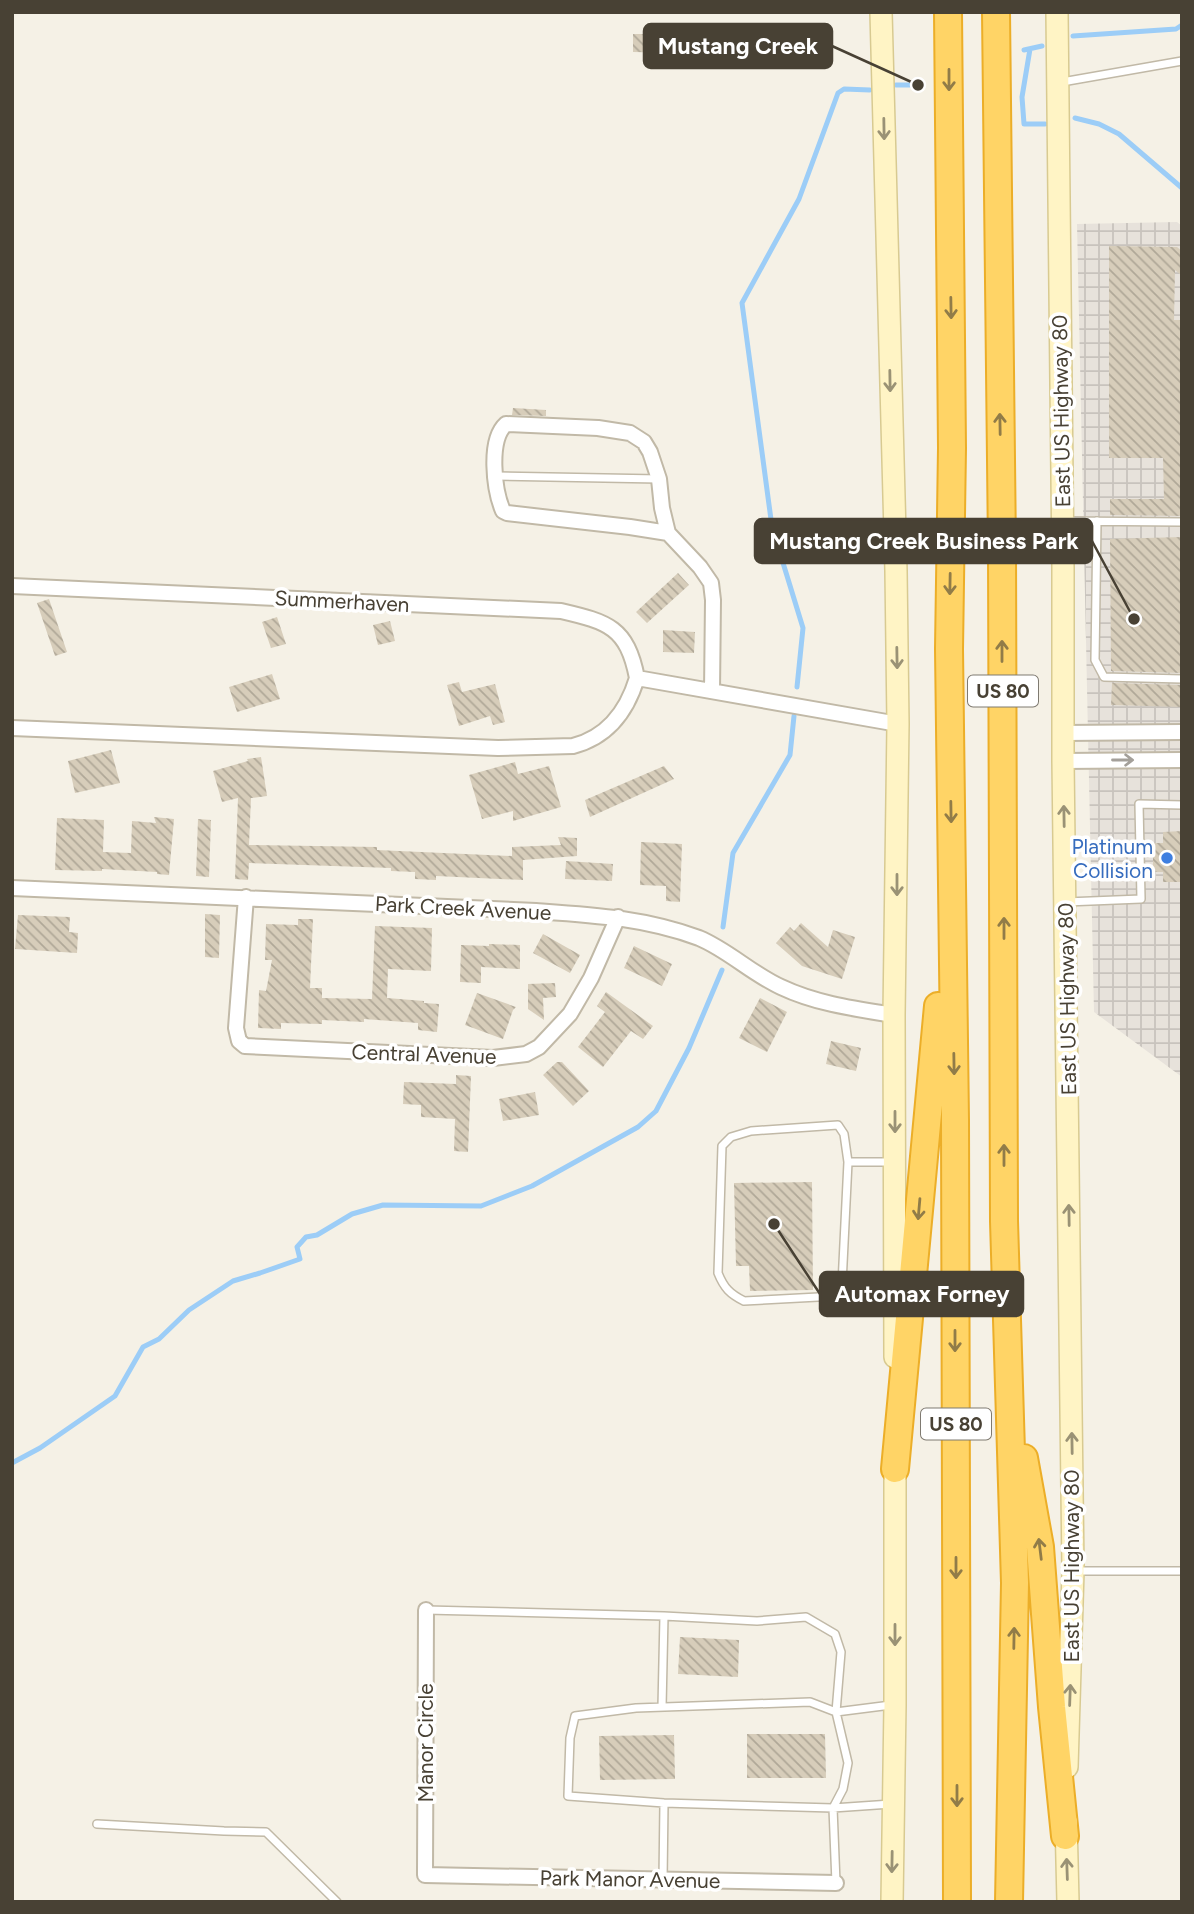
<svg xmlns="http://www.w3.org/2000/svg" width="1194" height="1914" font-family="Figtree,sans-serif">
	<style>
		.industrial { fill: url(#industrial-grid) }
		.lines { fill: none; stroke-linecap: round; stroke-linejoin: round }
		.stream { stroke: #9ccdf7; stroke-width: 5 }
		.building { fill: url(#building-back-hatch) }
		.lane-casing { stroke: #c1b9a7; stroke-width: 10 }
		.street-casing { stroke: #c1b9a7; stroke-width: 18 }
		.secondary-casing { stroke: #d8ca91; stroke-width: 24 }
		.highway-casing { stroke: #ecae28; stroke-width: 30 }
		.lane { stroke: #fff; stroke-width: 7 }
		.street { stroke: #fff; stroke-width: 14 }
		.secondary { stroke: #fff4c5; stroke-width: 21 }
		.highway { stroke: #ffd466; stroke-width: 26 }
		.oneway { stroke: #917c48 }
		.oneway2 { stroke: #9a9275 }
		.oneway3 { stroke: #a4a09a }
		.shop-dot { fill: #3f7fe0; stroke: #fff; stroke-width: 2.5 }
		.labels { text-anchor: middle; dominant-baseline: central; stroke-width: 7; stroke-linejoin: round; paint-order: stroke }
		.shield { fill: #fff; stroke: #7f7a71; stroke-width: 2 }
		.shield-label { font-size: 19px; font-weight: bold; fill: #484134 }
		.street-label { font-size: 21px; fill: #484134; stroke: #fff }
		.shop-label { font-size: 21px; fill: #366cbe; stroke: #fff; text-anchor: end }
		.leader { fill: none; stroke: #484134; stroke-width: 2.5 }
		.callout-dot { fill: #484134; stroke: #fff; stroke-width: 2.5 }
		.callout { fill: #484134; stroke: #484134; stroke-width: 2.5 }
		.callout-label { font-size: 23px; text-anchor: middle; font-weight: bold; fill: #fff }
	</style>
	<defs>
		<pattern id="industrial-grid" width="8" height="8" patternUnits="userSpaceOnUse" patternTransform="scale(1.75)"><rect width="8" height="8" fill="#e7e2db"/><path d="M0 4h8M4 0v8" fill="none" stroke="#c8c3bd"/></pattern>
		<pattern id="building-back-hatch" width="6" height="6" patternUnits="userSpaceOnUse" patternTransform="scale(1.75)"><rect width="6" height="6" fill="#d7cdba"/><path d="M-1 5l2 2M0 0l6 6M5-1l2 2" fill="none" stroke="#b0a898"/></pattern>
	</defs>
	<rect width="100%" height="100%" fill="#f5f1e6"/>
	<path class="industrial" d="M1177,222L1182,226V1077L1094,1012L1077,224Z"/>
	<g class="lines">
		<path class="stream" d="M1073,36L1176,29L1182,25
			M1030,49L1022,97L1024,124H1045
			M1024,50L1042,46
			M896,85H918
			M1075,118L1099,124L1119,134L1182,188
			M797,687L803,628L772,527L742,303L799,199L838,93L844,89L870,90
			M723,927L733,853L790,755L794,716
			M12,1463L40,1448L115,1396L143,1347L159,1339L189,1310L233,1281L260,1273L300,1259L297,1247L306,1237L317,1235L352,1214L383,1205L481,1206L532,1186L638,1127L656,1111L689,1048L722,970"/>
	</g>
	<path class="building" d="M684,30L763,35L761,65L682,60V53L633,52V34H684Z
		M1109,246L1177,247L1182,251V276L1175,270L1174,320H1182V516L1110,515V499H1164L1163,458H1109Z
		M513,408L546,410V416L512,415Z
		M1182,537V673L1111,671L1110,539Z
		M678,573L689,585L647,623L636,612Z
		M49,599L67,652L55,656L37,603Z
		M277,617L286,644L271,648L262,622Z
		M390,621L395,641L378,645L373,625Z
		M663,630L695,632L694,653L663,652Z
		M272,674L280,699L237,712L229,687Z
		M459,682L462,692L495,684L505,722L493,725L490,716L459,726L447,685Z
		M1112,683L1182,685V707L1111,705Z
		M111,750L120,783L75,793L68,761Z
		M261,757L267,796L251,798L249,845L377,847V850L512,856V847L561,845L558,837L577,838V856L523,860V880L436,876V880L415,879V872L391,871V868L249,863L248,880L235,879L238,798L222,802L213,771L248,761L247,759Z
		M515,762L518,774L549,766L561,807L513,821V811L482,819L469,775Z
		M664,766L674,779L590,817L585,800Z
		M154,817L174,819L169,875L157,874V872L102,869V871L55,870L57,818L104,820L103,852L131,853L132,821L156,823Z
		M198,819L211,820L209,877L196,876Z
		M1182,831V882H1163V872H1153V843H1163V832Z
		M641,842L682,844L680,902L666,901V886L640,885Z
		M566,861L613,864L612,881L565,879Z
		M205,914L220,915L219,958L205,957Z
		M18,915L70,917L69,932L78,933L77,953L15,949Z
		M298,919H313L310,988H322V998L372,999L375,926L432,928L431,971L388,969L387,998L424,1001V1003L439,1004L437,1032L418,1030V1023L364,1019V1022L322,1020V1024L281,1023V1029L258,1028L259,990L266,991L272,960H265L266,924L298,925Z
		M801,923L828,947L833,930L855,937L842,979L802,966L776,943L790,927L794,931Z
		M543,934L580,955L570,973L533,953Z
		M489,944L520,945V969L481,967V983L460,982L461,945L489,946Z
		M634,946L672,964L662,986L624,968Z
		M555,983L556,997L543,998L544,1020L528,1009V984Z
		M606,992L653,1026L643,1039L631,1031L603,1067L578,1047L605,1012L597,1006Z
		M477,993L516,1007L513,1010L503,1039L465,1025Z
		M760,998L787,1012L767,1052L739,1038Z
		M831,1041L861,1048L856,1071L826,1064Z
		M557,1062H562L589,1091L573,1106L543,1075Z
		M456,1075L471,1076L468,1152L454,1151L455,1119L421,1117V1105L403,1104L404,1082L456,1084Z
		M535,1092L539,1115L503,1121L499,1099Z
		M812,1182L813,1290L750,1291L749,1266H736L734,1183Z
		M680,1637L739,1640L738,1677L678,1674Z
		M747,1734H825L826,1778H747Z
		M674,1735L675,1779L600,1780L599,1736Z"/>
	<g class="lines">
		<g class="lane-casing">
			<path id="lane" d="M1062,82L1182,61
				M496,476L659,479
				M1064,521L1182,522
				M1097,521L1095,660L1104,677L1182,679
				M1066,902L1141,899L1139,804L1182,805
				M848,1162L842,1284L837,1296L744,1301C730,1294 724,1288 718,1273L722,1146L731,1137L751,1131L838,1125L844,1134L848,1162H890
				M1074,1571H1182
				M426,1610L664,1616L757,1621L806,1617L835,1634L841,1652L836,1712L891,1705
				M810,1702L836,1712L848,1763L843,1789L833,1808L664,1803L568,1796L570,1738L575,1716L636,1708Z
				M662,1707L664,1616
				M97,1824L224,1831L266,1832L337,1902
				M663,1880L664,1803
				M836,1883L833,1808L891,1804"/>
		</g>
		<g class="street-casing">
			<path id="street" d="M668,533L662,508L659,479L650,452L644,442L630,433L598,428L506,424C488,440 494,490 503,511L507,513L630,527L668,533L700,567L711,583L713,600L712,691
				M12,586L561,611C608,622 627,627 637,678L898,724
				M12,728L498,748L573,746C608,737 627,711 637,678
				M1064,733L1182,732
				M1063,761L1182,760
				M12,888L536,911C593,915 645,918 699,938C728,950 752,974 781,987C817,1004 856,1009 894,1015
				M246,897L236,1028L239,1041L245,1046L493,1058L526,1054L539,1047L570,1014L591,978L618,917
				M426,1610L425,1875L836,1883"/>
		</g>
		<g class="secondary-casing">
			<path id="secondary" d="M881,12L896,571L898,724L894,1015L895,1357
				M1057,12L1063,568V761L1073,1571L1067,1767
				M1066,1820L1068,1902
				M892,1902L895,1705V1453"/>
		</g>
		<g class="highway-casing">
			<path id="highway" d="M948,12L952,448L949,649L955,1120L957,1902
				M996,12L1002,549L1004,1221L1015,1583L1009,1902
				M1024,1458L1040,1547L1052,1707L1065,1836
				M895,1469L938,1006"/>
		</g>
		<use href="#lane" class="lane"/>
		<use href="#street" class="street"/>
		<use href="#secondary" class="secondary"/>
		<use href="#highway" class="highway"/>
	</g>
	<defs><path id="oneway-shaft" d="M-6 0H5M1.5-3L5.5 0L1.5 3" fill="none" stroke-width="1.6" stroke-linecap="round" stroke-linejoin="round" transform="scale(1.75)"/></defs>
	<g class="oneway">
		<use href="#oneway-shaft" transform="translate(949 80) rotate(90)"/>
		<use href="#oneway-shaft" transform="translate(951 308) rotate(89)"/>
		<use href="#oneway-shaft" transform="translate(1000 424) rotate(-91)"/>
		<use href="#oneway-shaft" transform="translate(950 584) rotate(91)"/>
		<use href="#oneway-shaft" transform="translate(1002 651) rotate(-90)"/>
		<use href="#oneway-shaft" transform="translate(951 812) rotate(89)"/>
		<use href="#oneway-shaft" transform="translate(1004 928) rotate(-90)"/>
		<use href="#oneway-shaft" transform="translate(954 1064) rotate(89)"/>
		<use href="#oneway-shaft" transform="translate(1004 1155) rotate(-90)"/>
		<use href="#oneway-shaft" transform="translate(919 1209) rotate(95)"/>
		<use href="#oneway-shaft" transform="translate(955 1341) rotate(90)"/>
		<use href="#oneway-shaft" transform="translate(1040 1549) rotate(-97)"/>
		<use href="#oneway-shaft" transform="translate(956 1568) rotate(90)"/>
		<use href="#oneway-shaft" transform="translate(1014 1638) rotate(-89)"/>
		<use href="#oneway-shaft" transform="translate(957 1796) rotate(90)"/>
	</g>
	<g class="oneway2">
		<use href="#oneway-shaft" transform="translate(884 129) rotate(89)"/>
		<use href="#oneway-shaft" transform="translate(890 381) rotate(89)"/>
		<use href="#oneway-shaft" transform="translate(897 658) rotate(89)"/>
		<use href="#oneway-shaft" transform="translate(1064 816) rotate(-91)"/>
		<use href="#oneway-shaft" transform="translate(897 885) rotate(90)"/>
		<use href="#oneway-shaft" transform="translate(895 1122) rotate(90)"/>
		<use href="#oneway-shaft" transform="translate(1069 1215) rotate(-91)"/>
		<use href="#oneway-shaft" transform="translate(1072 1443) rotate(-91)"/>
		<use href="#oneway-shaft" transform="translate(895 1635) rotate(90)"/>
		<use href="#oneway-shaft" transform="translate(1070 1695) rotate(-88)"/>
		<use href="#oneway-shaft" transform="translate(892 1862) rotate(91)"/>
		<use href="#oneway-shaft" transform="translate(1067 1869) rotate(-92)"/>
	</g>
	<use class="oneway3" href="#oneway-shaft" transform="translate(1123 760)"/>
	<circle class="shop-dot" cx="1167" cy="858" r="7"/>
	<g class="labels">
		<g class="shield">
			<rect x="968" y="675.5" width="70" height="31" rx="5"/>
			<rect x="921" y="1408.5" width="70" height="31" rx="5"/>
		</g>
		<g class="shield-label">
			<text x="1003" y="691">US 80</text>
			<text x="956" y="1424">US 80</text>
		</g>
		<g class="street-label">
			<text transform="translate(1061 411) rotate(-91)">East US Highway 80</text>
			<text transform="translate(342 601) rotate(3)">Summerhaven</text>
			<text transform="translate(463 908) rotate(3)">Park Creek Avenue</text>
			<text transform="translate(1067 999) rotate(-91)">East US Highway 80</text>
			<text transform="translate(424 1054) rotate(2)">Central Avenue</text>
			<text transform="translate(1071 1566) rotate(-90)">East US Highway 80</text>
			<text transform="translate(425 1743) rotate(-90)">Manor Circle</text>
			<text transform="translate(630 1879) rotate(1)">Park Manor Avenue</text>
		</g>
		<g class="shop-label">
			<text x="1153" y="846">Platinum<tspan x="1153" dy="24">Collision</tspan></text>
		</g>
	</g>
	<path class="leader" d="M918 85L832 46M1134 619L1092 541M774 1224L820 1294"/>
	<g class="callout-dot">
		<circle cx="918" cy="85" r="7"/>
		<circle cx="1134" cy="619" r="7"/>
		<circle cx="774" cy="1224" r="7"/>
	</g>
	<g class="callout">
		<rect x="644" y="24" width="188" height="44" rx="7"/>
		<rect x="755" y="519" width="337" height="44" rx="7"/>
		<rect x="820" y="1272" width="203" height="44" rx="7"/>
	</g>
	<g class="callout-label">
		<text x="738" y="54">Mustang Creek</text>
		<text x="924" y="549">Mustang Creek Business Park</text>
		<text x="922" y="1302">Automax Forney</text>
	</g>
	<rect width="1194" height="1914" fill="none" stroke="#484134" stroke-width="28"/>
</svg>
